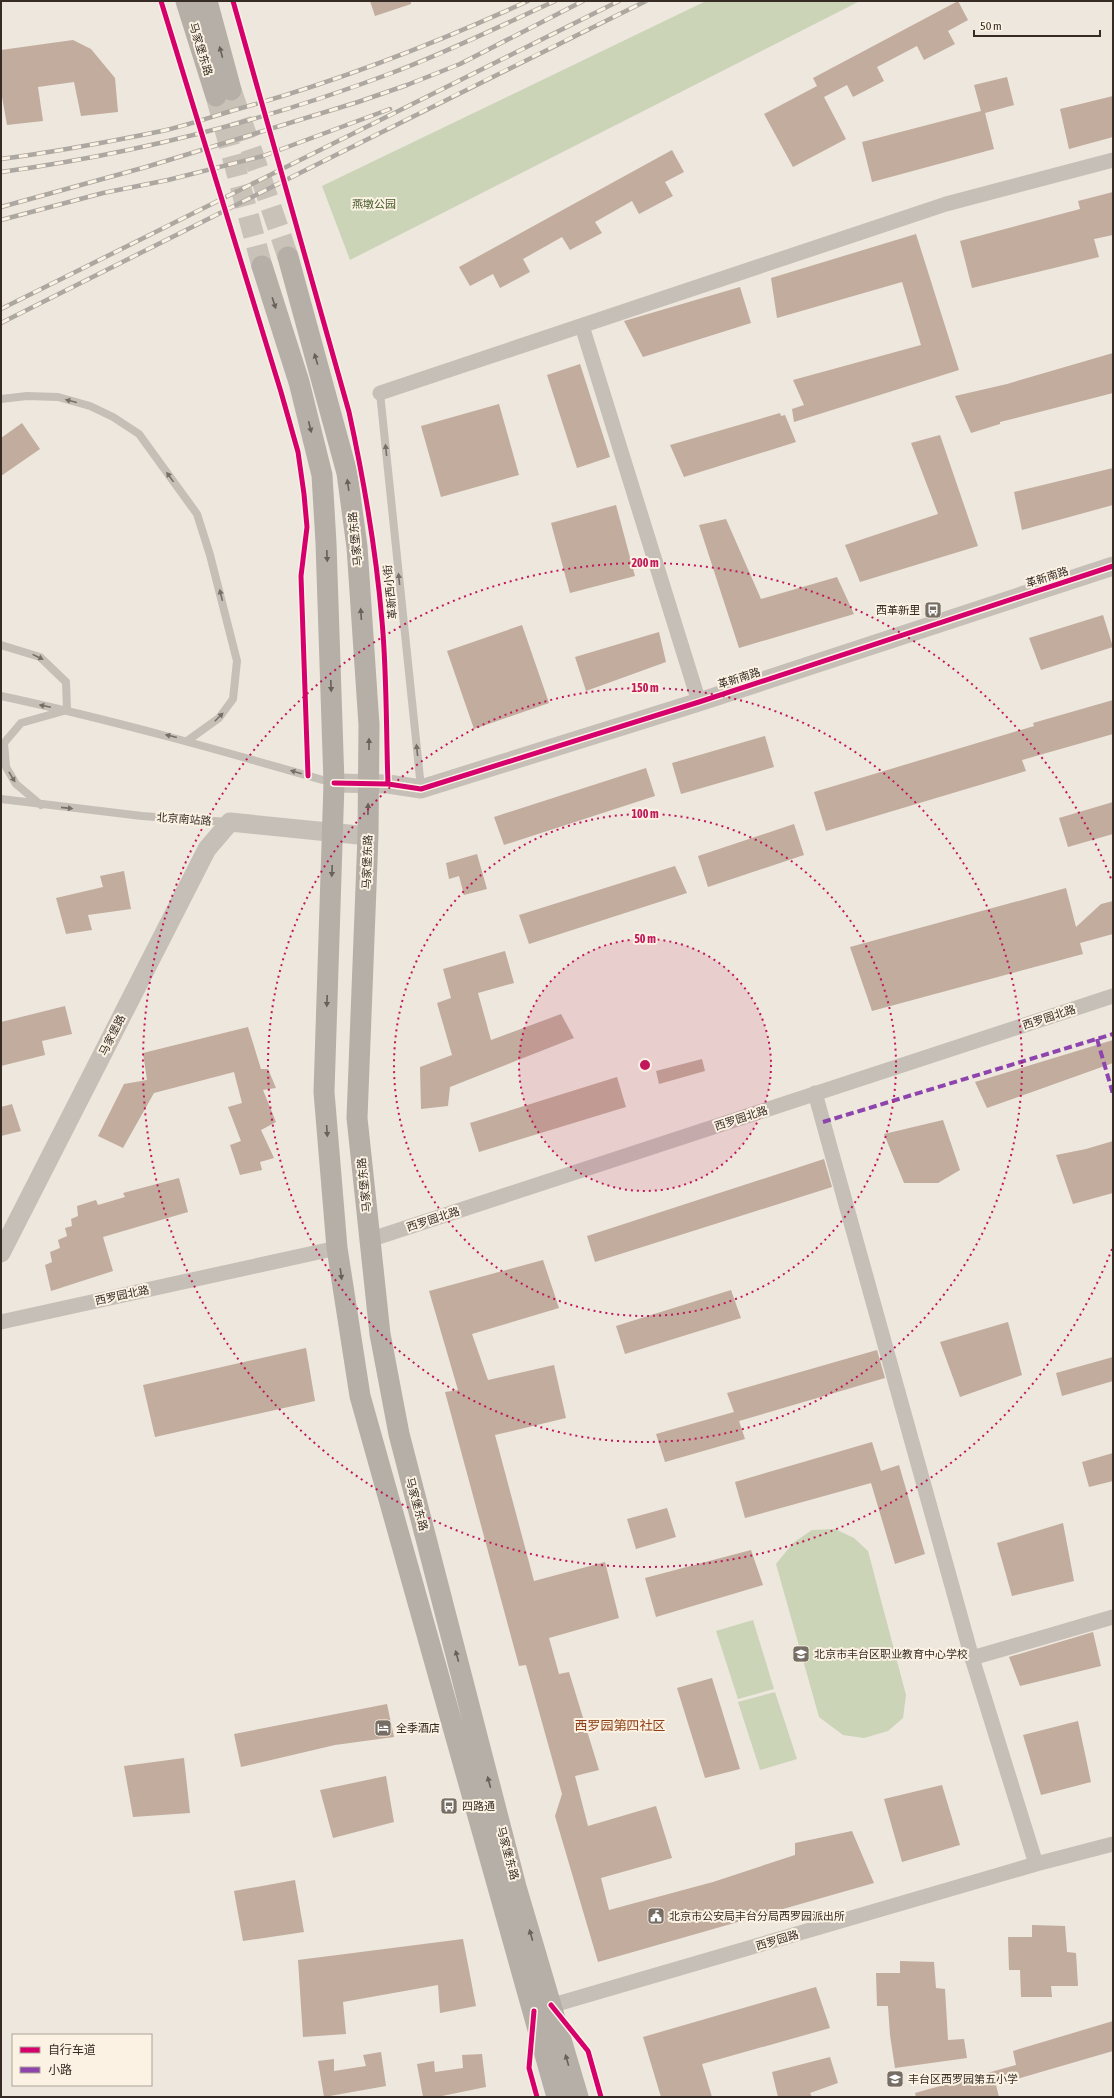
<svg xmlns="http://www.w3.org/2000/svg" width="1114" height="2098" font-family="'Asap Condensed','Noto Sans SC',sans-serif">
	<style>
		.green { fill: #cbd4b6 }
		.building { fill: #c2ac9d }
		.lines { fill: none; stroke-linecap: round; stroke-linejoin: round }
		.secondary-tunnel { stroke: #c8c2b8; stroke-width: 21; stroke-dasharray: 21 10; stroke-linecap: butt }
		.service { stroke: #c5bfb7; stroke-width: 8 }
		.minor { stroke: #c5bfb7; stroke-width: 15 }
		.tertiary { stroke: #c5bfb7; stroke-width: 19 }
		.secondary { stroke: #b6afa7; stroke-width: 21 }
		.rail-casing { stroke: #ada7a1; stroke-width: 4.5 }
		.rail { stroke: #fbf2e3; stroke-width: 3; stroke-dasharray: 9; stroke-linecap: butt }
		.quiet { stroke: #8e44ad; stroke-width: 4; stroke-dasharray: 8 4; stroke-linecap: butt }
		.cycleway-casing { stroke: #fbf2e3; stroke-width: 8 }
		.cycleway { stroke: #d6006c; stroke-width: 5 }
		.oneway { fill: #696059 }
		.oneway2 { fill: #766e67 }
		.ring { fill: none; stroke: #c2185b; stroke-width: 2; stroke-dasharray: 2 4 }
		.labels { text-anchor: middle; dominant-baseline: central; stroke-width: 4; stroke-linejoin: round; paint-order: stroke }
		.street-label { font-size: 11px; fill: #362c25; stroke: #fbf2e3 }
		.park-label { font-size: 11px; fill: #415726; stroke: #fbf2e3 }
		.poi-label { font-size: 11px; fill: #362c25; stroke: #fbf2e3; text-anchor: start }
		.quarter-label { font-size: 13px; fill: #8d3e16; stroke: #fbf2e3 }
		.centre { fill: #c2185b; stroke: #fbf2e3; stroke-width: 2 }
		.ring-label { font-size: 12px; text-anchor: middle; font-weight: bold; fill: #c2185b; stroke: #fbf2e3; stroke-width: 4; stroke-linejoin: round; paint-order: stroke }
	</style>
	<rect width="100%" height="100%" fill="#ede7dd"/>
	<path class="green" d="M706,1H860L350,260L322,186Z
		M835,1529L854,1538L868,1551L906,1695L903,1718L888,1731L864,1738L843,1735L819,1717L776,1564L793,1543L812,1530Z
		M753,1620L774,1689L738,1699L716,1631Z
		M775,1692L797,1759L760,1770L738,1702Z"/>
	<path class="building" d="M370,1H411V4L375,16Z
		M958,1L968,20L948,31L955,44L924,60L917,46L877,67L884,81L853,97L847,85L824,97L846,139L793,167L764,114L817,86L813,78Z
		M73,40L91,49L115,78L118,112L81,116L74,82L38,87L43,121L7,125L1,91V50Z
		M1007,77L1014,105L985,113L994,149L872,182L862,142L981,111L974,85Z
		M1113,96V137L1069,149L1060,109Z
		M672,150L684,172L665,182L673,196L639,214L632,201L595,222L602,233L570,250L562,237L523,259L530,272L500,288L493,274L470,286L459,267Z
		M1113,192V235L1094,239L1099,257L972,288L960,241L1080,209L1078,201Z
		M916,234L959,370L794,422L792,409L804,405L793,380L921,345L902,282L777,318L771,278Z
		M740,287L751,323L643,357L624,321Z
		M1113,353V393L1000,422V424L971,433L955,396L1007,384Z
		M580,364L610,457L577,468L547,375Z
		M499,404L519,475L441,497L421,426Z
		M780,413L781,416L785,415L796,442L684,477L670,445Z
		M22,423L40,449L1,476V438Z
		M940,435L978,546L860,582L845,545L938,514L911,443Z
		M1113,468V505L1022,530L1014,492Z
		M616,505L635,576L570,593L551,523Z
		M726,519L761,599L837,577L854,614L739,648L699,525Z
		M1103,615L1113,647L1041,670L1029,638Z
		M522,625L549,703L474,729L447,651Z
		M659,632L666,662L586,691L575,657Z
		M1113,700V734L1022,760L1026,771L826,831L814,792L1034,726L1033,723Z
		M765,736L774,767L681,794L672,763Z
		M646,768L655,796L504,845L494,817Z
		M1113,802V834L1068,847L1059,818Z
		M794,824L804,855L708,887L698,856Z
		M477,854L487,889L464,895L459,876L449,879L446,863Z
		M675,866L687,893L529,944L519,915Z
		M124,871L131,909L88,915L92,930L66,934L56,898L103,887L100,876Z
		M1066,888L1076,927L1101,904L1113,901V934L1080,943L1083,954L872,1011L850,947Z
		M505,951L514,983L478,993L491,1040L561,1014L574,1038L450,1087L448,1106L421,1109L420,1067L452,1055L437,1003L451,998L443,969Z
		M65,1006L72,1034L42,1041L45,1055L1,1066V1022Z
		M248,1027L261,1069H268L276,1088L263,1090L276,1122L261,1130L274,1158L260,1162L262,1170L240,1175L230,1145L241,1141L228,1107L242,1103L234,1072L154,1093L123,1148L98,1136L124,1084L147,1080L143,1053Z
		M1113,1040V1063L987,1108L975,1082Z
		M702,1059L705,1071L659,1084L656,1071Z
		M617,1077L626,1107L479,1152L470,1123Z
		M12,1104L21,1131L1,1136V1107Z
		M943,1120L960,1170L938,1183H904L884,1134Z
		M1113,1141V1193L1073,1204L1056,1155L1086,1149Z
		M824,1159L832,1187L595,1262L587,1236Z
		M179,1178L188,1212L103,1237L113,1271L51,1291L45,1265L52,1262L50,1252L60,1248L58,1240L67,1236L65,1228L72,1226L71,1219L78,1216L77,1206L96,1200L98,1205L125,1197L123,1193Z
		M543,1260L559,1308L472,1334L488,1380L554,1365L566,1418L495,1435L534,1581L605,1562L619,1618L549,1638L559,1674L569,1672L599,1770L575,1776L588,1826L656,1806L672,1858L601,1878L609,1910L713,1882L795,1855V1843L852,1831L874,1883L598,1962L555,1816L562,1794L526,1665L519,1666L445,1392L458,1390L429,1291Z
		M731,1290L741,1318L625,1354L616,1326Z
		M1008,1322L1022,1375L960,1397L940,1342Z
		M306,1348L315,1401L155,1437L143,1385Z
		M877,1350L885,1378L739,1421L745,1439L665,1462L656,1434L734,1412L727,1393Z
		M1113,1357V1381L1062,1396L1056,1373Z
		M872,1442L881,1471L899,1465L925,1554L895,1564L871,1483L745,1518L735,1482Z
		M1113,1453V1481L1089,1487L1082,1462Z
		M667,1508L676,1537L636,1549L627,1519Z
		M1063,1523L1074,1581L1012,1596L997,1543Z
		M751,1550L763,1585L656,1617L645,1578Z
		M1093,1632L1101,1666L1020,1686L1009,1657Z
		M712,1678L740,1769L705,1778L677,1688Z
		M387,1704L394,1737L335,1745L241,1767L234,1734Z
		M1078,1721L1091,1782L1041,1795L1023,1735Z
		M184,1758L190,1813L133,1817L124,1766Z
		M386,1776L394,1822L333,1838L320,1790Z
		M942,1785L960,1845L902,1862L884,1799Z
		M295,1880L304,1932L243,1941L234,1891Z
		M1032,1925L1065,1926L1067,1952L1076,1953L1078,1986H1051L1052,1997H1021L1020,1970H1009L1008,1937H1032Z
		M463,1939L476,2006L440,2013L438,1985L343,2002L346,2034L303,2037L298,1960Z
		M900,1961L934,1962L936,1988L945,1989L948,2040L964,2039L967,2058L895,2068L890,2035L888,2006H877L876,1973H900Z
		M816,1987L830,2028L702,2064L712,2097H661L643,2037Z
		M1113,2021V2051L996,2085L999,2097H916L915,2093L1016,2065L1013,2051Z
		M381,2052L386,2086L324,2097L318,2061L334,2059V2071L366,2066L363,2055Z
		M482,2054L486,2087L437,2097H423L417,2064L434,2061L435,2072L463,2068L462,2055Z
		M830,2057L838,2083L810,2093L812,2097H778L772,2072Z"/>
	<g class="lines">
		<path class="secondary-tunnel" d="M231,90L288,257
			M216,96L262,266"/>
		<path class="service" d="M380,393L421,788
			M1,399L27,396L58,397L90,406L113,417L139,434L197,514L210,555L237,661L233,699L219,718L187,741
			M1,645L40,657L66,682L67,710L21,723L4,743L6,767L16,784L41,805
			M1,696C113,720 223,751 333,783
			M1,799L142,816L229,822"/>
		<path class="minor" d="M582,326L699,702
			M380,393L946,204L1113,160
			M815,1093L972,1658L1036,1864
			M369,1240L1113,996
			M1,1322L337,1248
			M972,1658L1113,1617
			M543,2008L1036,1864L1113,1844"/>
		<path class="tertiary" d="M334,783L388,784L421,789L699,702L1113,566
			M1,1253L207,849L230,822L368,836"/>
		<path class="secondary" d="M186,1L216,96
			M207,1L231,90
			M288,257L347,473L357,547L369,725L368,836L357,1118L380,1334L399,1434L516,1887L578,2097
			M262,266L299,382L322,475L326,543L334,783L324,1092L337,1248L360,1396L557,2097"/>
		<g class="rail-casing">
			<path id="rail" d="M1,159C55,152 108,142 162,131C185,126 208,118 231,111C333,83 432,45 528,1
				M1,172C133,154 264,121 389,74C446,53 500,26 555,1
				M1,207L146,167L358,102L407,85L460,64L583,1
				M1,220L103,193L168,180L263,156L390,109
				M1,309L619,1
				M1,323C216,215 430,107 646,1"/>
		</g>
		<use href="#rail" class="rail"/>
		<path class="quiet" d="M1097,1039L1113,1094
			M823,1122L1113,1034"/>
		<g class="cycleway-casing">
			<path id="cycleway" d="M161,1L281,392L298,452L304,494L307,527L301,576L308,776
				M233,1L349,412C364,481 376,550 382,621C387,675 386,730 388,784
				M334,783L388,784L421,789L699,702L1113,566
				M551,2005L588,2051L601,2097
				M534,2011L529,2068L537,2097"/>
		</g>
		<use href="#cycleway" class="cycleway"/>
	</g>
	<defs><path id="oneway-solid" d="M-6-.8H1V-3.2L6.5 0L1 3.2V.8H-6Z"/></defs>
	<g class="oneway">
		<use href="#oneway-solid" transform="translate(221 52) rotate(-105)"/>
		<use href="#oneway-solid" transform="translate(274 303) rotate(72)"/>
		<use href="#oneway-solid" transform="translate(316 359) rotate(-106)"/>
		<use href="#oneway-solid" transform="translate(310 427) rotate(76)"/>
		<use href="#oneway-solid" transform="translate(348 485) rotate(-98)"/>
		<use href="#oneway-solid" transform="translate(327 556) rotate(88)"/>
		<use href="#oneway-solid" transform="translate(361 614) rotate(-94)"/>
		<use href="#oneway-solid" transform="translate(331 686) rotate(88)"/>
		<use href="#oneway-solid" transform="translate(369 744) rotate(-90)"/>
		<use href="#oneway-solid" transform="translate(368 809) rotate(-89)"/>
		<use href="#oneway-solid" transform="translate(332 871) rotate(92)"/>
		<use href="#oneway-solid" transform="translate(327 1001) rotate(92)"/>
		<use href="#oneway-solid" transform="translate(327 1131) rotate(86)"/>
		<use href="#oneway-solid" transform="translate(341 1274) rotate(82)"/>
		<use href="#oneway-solid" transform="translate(457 1656) rotate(-105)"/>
		<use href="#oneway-solid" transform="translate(489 1782) rotate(-105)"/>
		<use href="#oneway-solid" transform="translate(531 1935) rotate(-106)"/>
		<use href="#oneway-solid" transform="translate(567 2060) rotate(-106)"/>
	</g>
	<g class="oneway2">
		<use href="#oneway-solid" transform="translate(71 401) rotate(-166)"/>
		<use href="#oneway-solid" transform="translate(386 450) rotate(-96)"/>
		<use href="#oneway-solid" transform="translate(170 477) rotate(-126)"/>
		<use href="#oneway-solid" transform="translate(399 579) rotate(-96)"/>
		<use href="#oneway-solid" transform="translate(221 595) rotate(-104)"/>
		<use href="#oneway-solid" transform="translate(38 657) rotate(26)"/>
		<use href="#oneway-solid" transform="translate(45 706) rotate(-168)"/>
		<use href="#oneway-solid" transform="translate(219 717) rotate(-45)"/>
		<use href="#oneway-solid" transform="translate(171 736) rotate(-166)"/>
		<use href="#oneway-solid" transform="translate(417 750) rotate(-96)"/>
		<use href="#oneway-solid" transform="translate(296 772) rotate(-164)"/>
		<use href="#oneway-solid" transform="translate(12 777) rotate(59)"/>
		<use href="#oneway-solid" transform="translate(67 808) rotate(6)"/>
	</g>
	<circle cx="645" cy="1065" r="126" fill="#c2185b" fill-opacity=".12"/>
	<g class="ring">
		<circle cx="645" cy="1065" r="126"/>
		<circle cx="645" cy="1065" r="251"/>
		<circle cx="645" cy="1065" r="377"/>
		<path d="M1112 1249A502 502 0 1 1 1112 881"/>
	</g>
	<defs>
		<g id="bus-square" transform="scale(0.9)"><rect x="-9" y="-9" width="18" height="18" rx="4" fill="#766d65" stroke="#fbf2e3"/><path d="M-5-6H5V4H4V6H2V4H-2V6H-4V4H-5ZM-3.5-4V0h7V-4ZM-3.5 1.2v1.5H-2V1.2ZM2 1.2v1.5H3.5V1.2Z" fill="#fff"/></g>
		<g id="school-square" transform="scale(0.9)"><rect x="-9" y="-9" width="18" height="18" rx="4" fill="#766d65" stroke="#fbf2e3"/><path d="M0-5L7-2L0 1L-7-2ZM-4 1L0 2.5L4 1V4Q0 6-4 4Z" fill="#fff"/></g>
		<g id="hotel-square" transform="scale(0.9)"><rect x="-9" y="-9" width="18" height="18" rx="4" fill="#766d65" stroke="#fbf2e3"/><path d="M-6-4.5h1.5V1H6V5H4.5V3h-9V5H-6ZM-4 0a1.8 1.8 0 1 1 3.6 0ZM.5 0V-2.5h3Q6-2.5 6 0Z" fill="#fff"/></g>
		<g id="civic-square" transform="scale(0.9)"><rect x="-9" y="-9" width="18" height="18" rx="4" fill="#766d65" stroke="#fbf2e3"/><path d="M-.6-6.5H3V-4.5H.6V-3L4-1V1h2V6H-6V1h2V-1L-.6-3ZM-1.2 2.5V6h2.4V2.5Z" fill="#fff"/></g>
	</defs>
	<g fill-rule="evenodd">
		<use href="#bus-square" x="933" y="610"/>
		<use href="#school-square" x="801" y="1654"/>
		<use href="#hotel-square" x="383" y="1728"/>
		<use href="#bus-square" x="449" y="1806"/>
		<use href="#civic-square" x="656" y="1916"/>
		<use href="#school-square" x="895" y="2079"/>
	</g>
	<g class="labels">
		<g class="street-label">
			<text transform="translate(201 49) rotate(73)">马家堡东路</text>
			<text transform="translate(355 539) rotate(-96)">马家堡东路</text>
			<text transform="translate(1047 577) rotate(-18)">革新南路</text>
			<text transform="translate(390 592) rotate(-96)">革新西小街</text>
			<text transform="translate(739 678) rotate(-18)">革新南路</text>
			<text transform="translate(184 819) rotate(4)">北京南站路</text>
			<text transform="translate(367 862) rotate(-88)">马家堡东路</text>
			<text transform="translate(1049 1017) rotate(-18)">西罗园北路</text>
			<text transform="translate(112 1035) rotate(-63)">马家堡路</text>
			<text transform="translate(741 1118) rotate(-18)">西罗园北路</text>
			<text transform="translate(364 1185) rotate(-96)">马家堡东路</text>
			<text transform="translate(433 1219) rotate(-18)">西罗园北路</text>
			<text transform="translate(122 1295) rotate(-12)">西罗园北路</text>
			<text transform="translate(417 1504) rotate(75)">马家堡东路</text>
			<text transform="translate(508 1853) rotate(75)">马家堡东路</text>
			<text transform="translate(777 1940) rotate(-16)">西罗园路</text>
		</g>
		<g class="park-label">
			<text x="374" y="204">燕墩公园</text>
		</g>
		<g class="poi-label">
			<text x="920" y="610" text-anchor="end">西革新里</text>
			<text x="814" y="1654">北京市丰台区职业教育中心学校</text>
			<text x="396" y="1728">全季酒店</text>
			<text x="462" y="1806">四路通</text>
			<text x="669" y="1916">北京市公安局丰台分局西罗园派出所</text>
			<text x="908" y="2079">丰台区西罗园第五小学</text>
		</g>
		<g class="quarter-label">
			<text x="620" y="1725">西罗园第四社区</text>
		</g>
	</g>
	<circle cx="645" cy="1065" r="6" class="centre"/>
	<g class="ring-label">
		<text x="645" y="567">200 m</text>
		<text x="645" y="692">150 m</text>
		<text x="645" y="818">100 m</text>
		<text x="645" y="943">50 m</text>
	</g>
	<rect width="1114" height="2098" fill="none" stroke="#362c25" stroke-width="4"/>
	<rect x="12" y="2034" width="140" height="52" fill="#fbf2e3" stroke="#aca397"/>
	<rect x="20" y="2047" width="20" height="6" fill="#d6006c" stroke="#aca397"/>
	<text x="48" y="2054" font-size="12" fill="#362c25">自行车道</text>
	<rect x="20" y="2067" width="20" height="6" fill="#8e44ad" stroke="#aca397"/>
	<text x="48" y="2074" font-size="12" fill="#362c25">小路</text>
	<path d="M974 30v6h126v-6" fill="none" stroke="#362c25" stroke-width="2"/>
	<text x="980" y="30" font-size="12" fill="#362c25" stroke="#fbf2e3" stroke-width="3" paint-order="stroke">50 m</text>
</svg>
